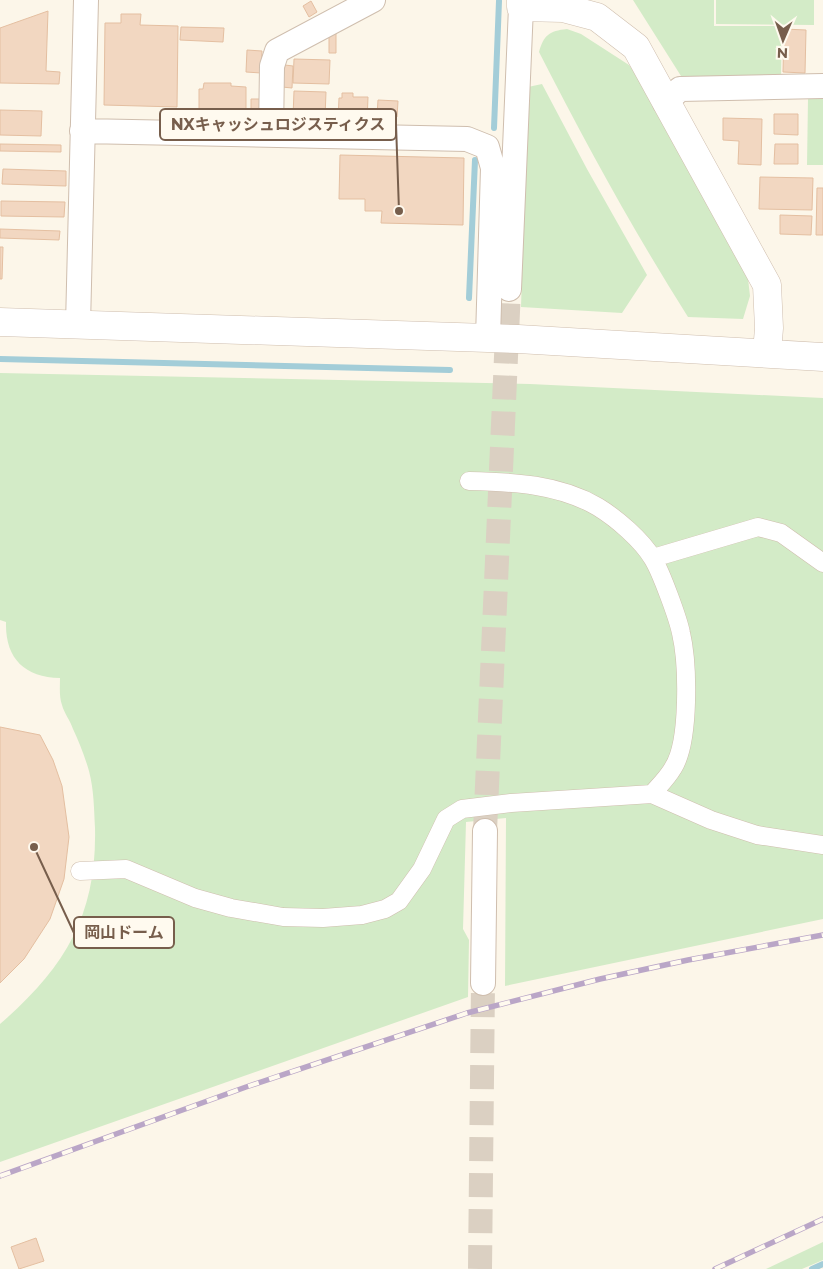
<svg xmlns="http://www.w3.org/2000/svg" width="823" height="1269" font-family="Montserrat,'Noto Sans JP',sans-serif">
	<style>
		.green { fill: #d3ebc7 }
		.lines { fill: none; stroke-linecap: round; stroke-linejoin: round }
		.stream { stroke: #a3cdd8; stroke-width: 6 }
		.building { fill: #f2d7c1; stroke: #e4bfa1 }
		.minor-tunnel { stroke: #dbd0c2; stroke-width: 24; stroke-dasharray: 24 12; stroke-linecap: butt }
		.pedestrian-casing { stroke: #cfbeae; stroke-width: 19 }
		.minor-casing { stroke: #cfbeae; stroke-width: 26 }
		.tertiary-casing { stroke: #cfbeae; stroke-width: 29 }
		.pedestrian { stroke: #fff; stroke-width: 18 }
		.minor { stroke: #fff; stroke-width: 24 }
		.tertiary { stroke: #fff; stroke-width: 28 }
		.rail-casing { stroke: #baa6c7; stroke-width: 5.5 }
		.rail { stroke: #fffaef; stroke-width: 4; stroke-dasharray: 11; stroke-linecap: butt }
		.leader { fill: none; stroke: #775e4c; stroke-width: 2 }
		.callout-dot { fill: #775e4c; stroke: #fffaef; stroke-width: 2 }
		.callout { fill: #fffaef; stroke: #775e4c; stroke-width: 2 }
		.callout-label { font-size: 16px; text-anchor: middle; font-weight: bold; fill: #775e4c }
	</style>
	<rect width="100%" height="100%" fill="#fcf6e9"/>
	<path class="green" d="M633,0H714V26H782L781,77L681,76Z
		M716,0H814V25L716,24Z
		M567,29L581,34L629,65L659,105L747,270L750,296L743,319L688,317C633,230 586,144 539,52C544,35 549,31 567,29Z
		M542,84L587,169L647,275L622,313L521,307L528,87Z
		M808,99H823V165H807Z
		M0,373L530,384L823,398V919L505,986L506,818L466,822L463,929L469,940L468,997L0,1162V1024C65,968 97,915 95,828C94,809 94,790 89,771C85,757 79,742 73,729C70,720 64,713 62,705C59,697 60,687 60,678C24,677 5,658 6,622L0,620Z
		M823,1242V1260L802,1269H766Z"/>
	<g class="lines">
		<path class="stream" d="M494,128L499,1
			M469,298L475,160
			M0,359L450,370
			M812,1269L823,1264"/>
	</g>
	<path class="building" d="M311,1L317,12L309,17L303,6Z
		M48,11L46,71L60,72L59,84L0,83V28Z
		M121,14H141L140,25L178,26L177,107L104,105L105,23H121Z
		M181,27L224,28L223,42L180,40Z
		M784,29L806,30L805,73L783,72Z
		M329,33H336V53H329Z
		M247,50L262,51L261,73L246,72Z
		M294,59L330,60L329,84L293,83Z
		M285,65L293,66L292,88L282,87Z
		M204,83H231V86L246,87V117H224V113H199V89H203Z
		M294,91L326,92L325,117H293Z
		M342,93H353V97H368L367,122L338,121L339,98H342Z
		M251,99H260V111L255,110V117H251Z
		M378,100L398,101L397,117L377,116Z
		M0,110L42,111L41,136L0,135Z
		M774,114H798V135L774,134Z
		M723,118L762,119L761,165L738,164L739,141L723,140Z
		M0,144L61,145V152L0,151Z
		M775,144H798V164H774Z
		M340,155L464,158L463,225L381,223L382,211H365V199H339Z
		M3,169L66,171V186L2,184Z
		M760,177L813,178L812,210L759,209Z
		M817,188H823V235H816Z
		M1,201L65,202L64,217L1,216Z
		M780,215L812,216L811,235L780,234Z
		M0,229L60,231L59,240L0,238Z
		M0,247H3L2,279H0Z
		M0,727L40,735L53,760L62,786L69,837L64,879L50,919L24,959L0,983Z
		M36,1238L44,1261L19,1269L11,1247Z"/>
	<g class="lines">
		<path class="minor-tunnel" d="M485,831L509,289
			M480,1269L483,983"/>
		<g class="pedestrian-casing">
			<path id="pedestrian" d="M469,481C513,482 559,484 598,507C616,518 642,540 653,559C661,572 678,618 681,633C688,663 690,742 673,768C668,777 659,786 652,794
				M653,558L758,527L781,533L823,563
				M80,871L126,869L195,898L231,908L283,917L323,918L362,915L385,909L399,901L422,869L446,819L462,809L511,803L652,794L711,820L757,835L823,845"/>
		</g>
		<g class="minor-casing">
			<path id="minor" d="M665,103L680,89L823,86
				M82,131L467,139L487,147L493,168L488,338
				M271,134L272,66L277,51L373,0
				M509,289L521,7
				M78,325L86,0
				M483,983L485,831"/>
		</g>
		<g class="tertiary-casing">
			<path id="tertiary" d="M521,0V7L563,8L597,17L636,47L767,285L769,328L767,353
				M0,322L518,339L823,357"/>
		</g>
		<use href="#pedestrian" class="pedestrian"/>
		<use href="#minor" class="minor"/>
		<use href="#tertiary" class="tertiary"/>
		<g class="rail-casing">
			<path id="rail" d="M0,1176L246,1087L467,1013L600,979L688,960L823,935
				M715,1269L823,1219"/>
		</g>
		<use href="#rail" class="rail"/>
	</g>
	<path class="leader" d="M399 211L396 124M34 847L74 933"/>
	<g class="callout-dot">
		<circle cx="399" cy="211" r="5"/>
		<circle cx="34" cy="847" r="5"/>
	</g>
	<g class="callout">
		<rect x="160" y="109" width="236" height="31" rx="5"/>
		<rect x="74" y="917" width="100" height="31" rx="5"/>
	</g>
	<g class="callout-label">
		<text x="278" y="130">NXキャッシュロジスティクス</text>
		<text x="124" y="938">岡山ドーム</text>
	</g>
	<g transform="translate(783 40) rotate(182)" stroke="#fffaef" stroke-width="4" paint-order="stroke">
	<path d="M0-4L9 19L0 12L-9 19Z" fill="#775e4c"/>
	<text y="-8" font-size="14" font-weight="bold" text-anchor="middle" fill="#775e4c">N</text>
	</g>
</svg>
